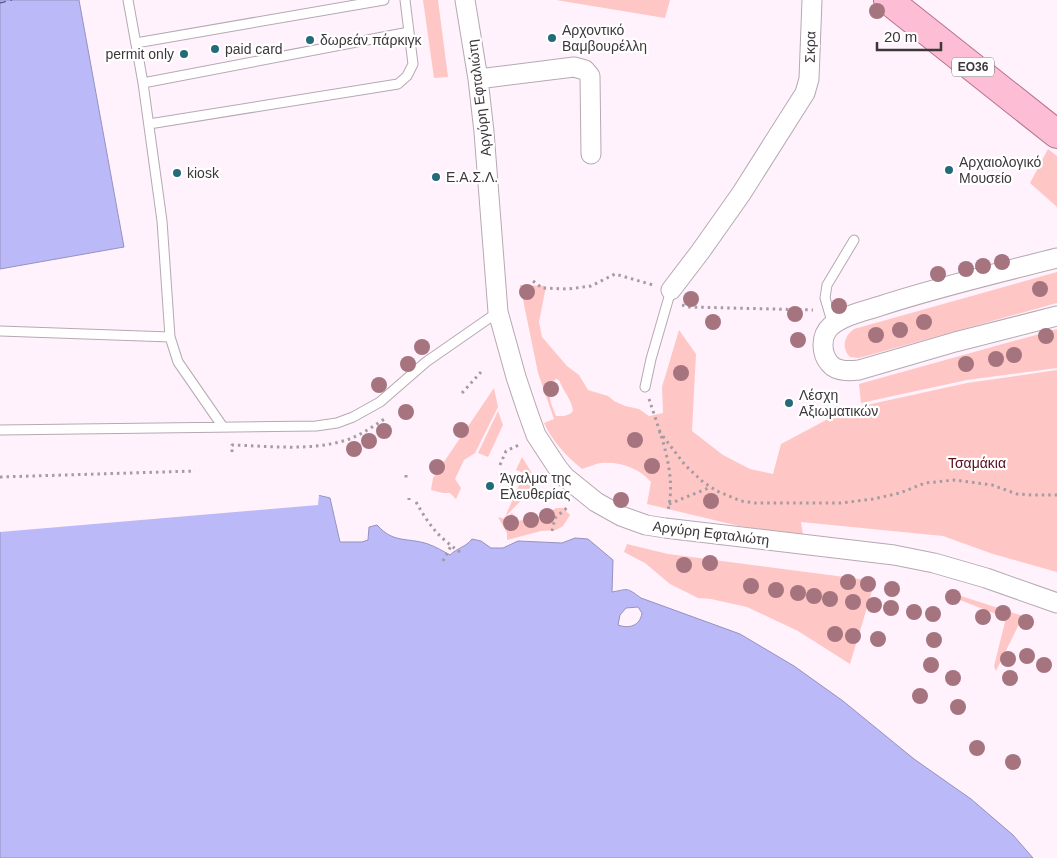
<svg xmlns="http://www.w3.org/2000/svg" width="1057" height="858" font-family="Arial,sans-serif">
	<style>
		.green { fill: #fec7c5; fill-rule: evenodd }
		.water { fill: #bbb9f7; stroke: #9592bf; fill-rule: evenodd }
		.pier { fill: #fff2fc }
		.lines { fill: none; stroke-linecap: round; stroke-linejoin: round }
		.ferry { stroke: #403288; stroke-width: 1; stroke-dasharray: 6 5; stroke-linecap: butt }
		.lane-casing { stroke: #b5a9b2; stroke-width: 11 }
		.street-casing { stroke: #b5a9b2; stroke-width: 21 }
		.primary-casing { stroke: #b8738d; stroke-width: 30 }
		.path { stroke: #a59ca3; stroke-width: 3; stroke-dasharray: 2.5 4; stroke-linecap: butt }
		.lane { stroke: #fff; stroke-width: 9 }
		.street { stroke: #fff; stroke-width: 19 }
		.primary { stroke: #fdbed5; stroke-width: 28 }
		.tree { fill: #a5747e }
		.poi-dot { fill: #246b79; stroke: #fff; stroke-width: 2 }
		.labels { text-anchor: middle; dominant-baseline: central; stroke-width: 4.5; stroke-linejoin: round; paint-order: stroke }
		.shield { fill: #fff; stroke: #767376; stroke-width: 1 }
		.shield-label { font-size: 12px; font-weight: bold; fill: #3c373b }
		.poi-label { font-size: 14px; fill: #3c373b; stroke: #fff; text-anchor: start }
		.street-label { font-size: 14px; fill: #3c373b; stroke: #fff }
		.park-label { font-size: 14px; fill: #5b0c16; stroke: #fff }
	</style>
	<rect width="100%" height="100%" fill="#fff2fc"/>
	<path class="green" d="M423,0H438L448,77L434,78Z
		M556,0H670L665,18Z
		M1048,149L1057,156V207L1030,183Z
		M1057,272V303L859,358L850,357C841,348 844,336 854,329Z
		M520,285L546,286L539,322L542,337L567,366L579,375L588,390L608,396L614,401L625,406L639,409L649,416L663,413L662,387L679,330L696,354L692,431L723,455L750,469L773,474L781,444L828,419L862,406L967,383L1057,370V572L993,554L943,536L801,522L803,535L739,526L647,504L651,482C640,468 618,461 601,463C595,464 588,467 582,469C566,456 553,442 544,423L554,419L538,373ZM556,379L559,380C563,391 572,400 573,411L570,414L564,416H556C553,407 546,397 553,388L552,382Z
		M1057,329V368L967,380L861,403L859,384Z
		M494,388L498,407L475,453L464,460L455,479L461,488L456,499L450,493H443L431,490L433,478Z
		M498,411L503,425L488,457L478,453Z
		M522,457L538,483L505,517L513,499L516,500L519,494L516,492L524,473L516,470Z
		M556,508H563L570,515L563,526L556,530L541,531L507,540V533L498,517L505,519L512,513L518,521L546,515Z
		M627,544L668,554L875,581L850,664L798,631L747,607L711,599L698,598L670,584L645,563L624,552Z
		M952,593L1023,616L996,671L994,666L1005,622L1001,616L960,600Z"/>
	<path class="water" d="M0,0H79L124,247L0,269Z
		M318,495L330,498L340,542H362L368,540L369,527L377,525C394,544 407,537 428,544C436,547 443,551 450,555C457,548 466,547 472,539L481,541L491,548H503L518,541L562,543L575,538L588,539L613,560L612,592C629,589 626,587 641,598L740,634L794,666L843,701L914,759L971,799L1013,835L1033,858H0V514L104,510ZM638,607L642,613C640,626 629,629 618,625L620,615L626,608Z"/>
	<path class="pier" d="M317,493L332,496L319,495L318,505L0,532V512L103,508L184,497Z"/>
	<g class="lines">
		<path class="ferry" d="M0,3L12,0"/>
		<g class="lane-casing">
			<path id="lane" d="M128,0L143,83L162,221L170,337L178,362L223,427
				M136,43L384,0
				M143,83L409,32
				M149,124L398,84L407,76L413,64L405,0
				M833,325L825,298L827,285L854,240
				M0,331L170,337
				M645,387L651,359L671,290
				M0,430L316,426L337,423L353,417L380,402L426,362L498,312"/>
		</g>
		<g class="street-casing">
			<path id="street" d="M465,0L478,79L484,132L498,312L516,377L527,410L536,435L557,467L565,477L596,502L621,516L646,525L665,528L894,555L934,563L986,578L1057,603
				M478,79L574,67L585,70L590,76L591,154
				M1057,258C998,273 938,287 880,306C865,311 844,315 831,326C820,336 821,354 830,364C837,372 850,371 859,370L955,342L1057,316
				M671,290L700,252L741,194L805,93L809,79L812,0"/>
		</g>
		<g class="primary-casing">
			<path id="primary" d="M888,0L1057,134"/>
		</g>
		<path class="path" d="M533,281L542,288L568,289L591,286L615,274L653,285
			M682,305L689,307L813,310
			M462,393L481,372
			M649,399C660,433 677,473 668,510
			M659,431L685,465L703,482L717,491L741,501L755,503H841L873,499L900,493L925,483L955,480L992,485L1017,494L1033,495H1057
			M232,452V445C269,446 317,452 352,438C364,433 375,425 386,418
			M500,465L506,451L519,445
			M406,475V478
			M0,477L195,471
			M409,500V498
			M416,502C429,525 438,537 460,552
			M669,504L711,487
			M552,531L555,518L569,506
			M443,561L451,546"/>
		<use href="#lane" class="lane"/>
		<use href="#street" class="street"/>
		<use href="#primary" class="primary"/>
	</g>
	<g class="tree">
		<circle cx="877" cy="11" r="8"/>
		<circle cx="1002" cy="262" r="8"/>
		<circle cx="983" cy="266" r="8"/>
		<circle cx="966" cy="269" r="8"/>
		<circle cx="938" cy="274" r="8"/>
		<circle cx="1040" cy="289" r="8"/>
		<circle cx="527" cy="292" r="8"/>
		<circle cx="691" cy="299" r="8"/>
		<circle cx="839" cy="306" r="8"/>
		<circle cx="795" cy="314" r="8"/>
		<circle cx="713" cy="322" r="8"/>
		<circle cx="924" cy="322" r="8"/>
		<circle cx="900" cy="330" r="8"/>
		<circle cx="876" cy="335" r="8"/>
		<circle cx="1046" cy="336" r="8"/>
		<circle cx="798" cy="340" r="8"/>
		<circle cx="422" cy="347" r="8"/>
		<circle cx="1014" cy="355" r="8"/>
		<circle cx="996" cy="359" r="8"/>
		<circle cx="408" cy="364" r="8"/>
		<circle cx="966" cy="364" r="8"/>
		<circle cx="681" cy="373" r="8"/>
		<circle cx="379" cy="385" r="8"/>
		<circle cx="551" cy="389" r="8"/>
		<circle cx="406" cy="412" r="8"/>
		<circle cx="461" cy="430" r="8"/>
		<circle cx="384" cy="431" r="8"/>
		<circle cx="635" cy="440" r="8"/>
		<circle cx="369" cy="441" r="8"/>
		<circle cx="354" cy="449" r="8"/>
		<circle cx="652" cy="466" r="8"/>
		<circle cx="437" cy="467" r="8"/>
		<circle cx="621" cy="500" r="8"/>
		<circle cx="711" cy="501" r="8"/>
		<circle cx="547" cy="516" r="8"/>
		<circle cx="531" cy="520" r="8"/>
		<circle cx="511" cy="523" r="8"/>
		<circle cx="710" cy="563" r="8"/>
		<circle cx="684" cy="565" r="8"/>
		<circle cx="848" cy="582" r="8"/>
		<circle cx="868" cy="584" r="8"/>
		<circle cx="751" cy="586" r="8"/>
		<circle cx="892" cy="589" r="8"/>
		<circle cx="776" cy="590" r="8"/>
		<circle cx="798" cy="593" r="8"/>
		<circle cx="814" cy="596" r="8"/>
		<circle cx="953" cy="597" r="8"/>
		<circle cx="830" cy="599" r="8"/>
		<circle cx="853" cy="602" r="8"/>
		<circle cx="874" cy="605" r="8"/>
		<circle cx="891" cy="608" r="8"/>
		<circle cx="914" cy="612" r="8"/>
		<circle cx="1003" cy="613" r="8"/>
		<circle cx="933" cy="614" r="8"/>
		<circle cx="983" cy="617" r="8"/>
		<circle cx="1026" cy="622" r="8"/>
		<circle cx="835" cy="634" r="8"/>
		<circle cx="853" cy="636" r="8"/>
		<circle cx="878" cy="639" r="8"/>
		<circle cx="934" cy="640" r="8"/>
		<circle cx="1027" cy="656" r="8"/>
		<circle cx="1008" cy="659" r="8"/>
		<circle cx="931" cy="665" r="8"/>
		<circle cx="1044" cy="665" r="8"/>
		<circle cx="953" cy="678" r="8"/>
		<circle cx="1010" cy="678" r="8"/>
		<circle cx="920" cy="696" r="8"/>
		<circle cx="958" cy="707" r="8"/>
		<circle cx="977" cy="748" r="8"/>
		<circle cx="1013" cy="762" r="8"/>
	</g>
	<g class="poi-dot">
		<circle cx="552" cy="38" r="5"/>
		<circle cx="310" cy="40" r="5"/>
		<circle cx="215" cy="49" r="5"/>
		<circle cx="184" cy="54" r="5"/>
		<circle cx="949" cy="170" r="5"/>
		<circle cx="177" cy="173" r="5"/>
		<circle cx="436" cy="177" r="5"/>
		<circle cx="789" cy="403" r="5"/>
		<circle cx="490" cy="486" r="5"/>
	</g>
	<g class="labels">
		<rect class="shield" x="952" y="57.5" width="42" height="19" rx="4"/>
		<g class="shield-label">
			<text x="973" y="67">ΕΟ36</text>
		</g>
		<g class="poi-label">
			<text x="562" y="30">Αρχοντικό<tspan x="562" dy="16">Βαμβουρέλλη</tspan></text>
			<text x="320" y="40">δωρεάν πάρκιγκ</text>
			<text x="225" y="49">paid card</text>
			<text x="174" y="54" text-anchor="end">permit only</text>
			<text x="959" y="162">Αρχαιολογικό<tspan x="959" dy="16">Μουσείο</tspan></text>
			<text x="187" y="173">kiosk</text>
			<text x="446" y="177">Ε.Α.Σ.Λ.</text>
			<text x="799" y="395">Λέσχη<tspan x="799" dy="16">Αξιωματικών</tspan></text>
			<text x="500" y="478">Άγαλμα της<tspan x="500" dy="16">Ελευθερίας</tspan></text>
		</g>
		<g class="street-label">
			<text transform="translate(810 47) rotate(-89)">Σκρα</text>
			<text transform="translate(479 98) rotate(-97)">Αργύρη Εφταλιώτη</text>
			<text transform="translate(711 533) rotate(7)">Αργύρη Εφταλιώτη</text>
		</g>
		<g class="park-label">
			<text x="977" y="463">Τσαμάκια</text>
		</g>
	</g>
	<path d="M877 42v8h64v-8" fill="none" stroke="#3c373b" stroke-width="2.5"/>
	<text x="884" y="42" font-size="15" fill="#3c373b" stroke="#ffffff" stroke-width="4" paint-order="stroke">20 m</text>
</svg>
